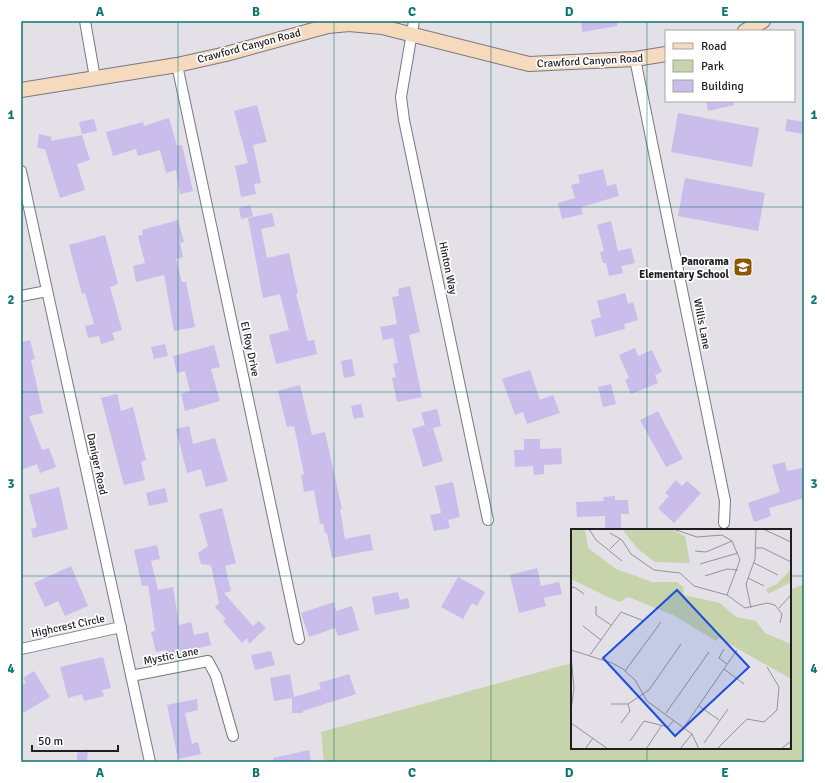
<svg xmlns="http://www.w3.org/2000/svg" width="825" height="783" font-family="Signika,sans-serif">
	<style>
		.green { fill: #c7d3aa }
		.building { fill: #cabceb }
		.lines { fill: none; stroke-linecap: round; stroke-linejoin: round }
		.street-casing { stroke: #7a7880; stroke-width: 12 }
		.secondary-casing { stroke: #7a7880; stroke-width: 16 }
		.street { stroke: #fff; stroke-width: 10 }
		.secondary { stroke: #f6dabe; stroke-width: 14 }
		.grid { fill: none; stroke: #0f766e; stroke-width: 1; stroke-opacity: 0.55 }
		.labels { text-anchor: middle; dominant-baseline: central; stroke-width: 3.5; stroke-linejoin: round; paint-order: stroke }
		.street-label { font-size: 11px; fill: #1f1e21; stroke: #fff }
		.poi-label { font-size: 11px; font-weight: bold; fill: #1f1e21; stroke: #fff; text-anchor: end }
		.inset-road { fill: none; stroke: #959298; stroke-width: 1 }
		.view { fill: #1d4ed8; fill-opacity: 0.15; stroke: #1d4ed8; stroke-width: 2 }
		.inset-edge { fill: none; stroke: #1f1e21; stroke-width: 2 }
		.neatline { fill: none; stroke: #0f766e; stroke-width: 1.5 }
		.grid-label { font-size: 13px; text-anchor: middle; font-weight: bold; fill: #0f766e }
	</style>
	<rect width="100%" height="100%" fill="#e3e0e8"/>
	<path class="green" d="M804,584V762H324L321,732L572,663V748H790V590Z"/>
	<path class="building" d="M581,21H617V26L582,32Z
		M706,101H733L734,105L708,111Z
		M257,105L267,142L253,145L261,183L254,184L256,194L241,197L235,166L248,163L234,111Z
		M678,113L759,128L752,167L671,152Z
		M169,118L177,146L182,145L193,191L180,194L176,170L166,173L160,150L138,156L136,149L113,156L106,132L143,122L144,126Z
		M94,119L97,131L82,134L79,122Z
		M787,119L804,122V134L785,131Z
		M39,134L52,137L51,141L82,135L90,160L77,164L85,190L60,198L45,149L37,148Z
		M603,169L607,186L616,184L619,196L581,207L583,214L562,219L558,203L575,198L571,185L580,183L578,175Z
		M685,178L765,193L758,231L678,216Z
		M250,205L253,216L241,219L239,208Z
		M272,213L275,226L261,229L267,258L289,253L298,293L296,294L308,341L314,340L317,354L276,364L269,335L289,330L280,294L263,298L248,218Z
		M178,220L184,242L180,243L183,257L176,259L182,282H186L195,327L174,331L164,275L136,282L133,266L145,263L138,236L143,235L142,230Z
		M611,221L618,251L631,248L635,263L621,266L623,273L609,276L606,263H603L600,252L604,251L597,225Z
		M105,235L118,284L110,287L122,330L112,333L115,340L101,344L99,336L88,338L85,326L94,324L85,293L82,294L69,245Z
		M410,286L420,332L409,335L422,397L397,402L392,378L396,377L393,364L398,363L393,338L383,340L380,327L397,324L392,297L399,296L398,289Z
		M625,293L628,304L633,302L638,320L624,324L625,329L595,337L591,320L601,317L597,301Z
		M30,340L35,359L31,360L43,413L29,416L42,450L49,448L56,467L40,473L37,464L21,470V342Z
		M165,344L168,356L154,359L151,347Z
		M214,345L220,367L211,369L220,401L185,411L181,394L190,391L185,371L177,373L173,356Z
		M635,348L638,356L652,350L662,372L655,375L658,383L631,394L625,380L629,378L619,355Z
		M352,359L355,376L344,378L341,361Z
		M530,370L540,400L553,395L560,413L527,424L523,412L515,415L502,379Z
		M611,384L616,404L603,407L598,387Z
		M300,385L312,435L325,432L342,509H340L345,539L370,534L373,550L332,558L327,533H325L323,523L320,524L314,490L304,492L301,475L304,474L294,426L287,427L278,391Z
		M117,394L121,411L133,407L146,460L141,462L145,480L124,485L101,398Z
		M361,404L364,417L354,419L351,406Z
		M437,409L441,426L433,428L443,461L423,467L412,429L425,425L421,413Z
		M658,411L683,459L666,467L640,420Z
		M189,426L193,444L215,438L228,481L206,487L201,469L187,473L176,429Z
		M524,439H540V449L561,448L562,464L544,465V474L534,475L533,466L515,467L514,450H524Z
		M785,462L787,471L802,468L804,476V498L769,508L771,516L754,522L748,503L780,492L772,465Z
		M676,480L682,486L687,481L701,493L674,523L658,508L669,496L665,493Z
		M453,482L460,517L448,520L450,528L434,531L430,515L441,513L435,486Z
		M59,487L68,529L33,538L31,529L37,527L29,495Z
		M165,488L168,502L149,506L146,493Z
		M615,496V500H628L629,514H621V529L605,530V516L577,517L576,502L604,501L603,497Z
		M222,508L236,563L225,566L231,591L224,593L253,626L259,621L266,628L249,644L247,638L242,643L223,621L226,619L215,607L219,603L211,565L201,564L198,553L208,546L199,514Z
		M157,545L160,559L151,561L158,590L173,587L179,625L191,622L194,635L208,632L211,645L194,649L196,657L186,659L185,656L168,660L165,650L156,652L151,632L155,631L148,585L142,586L134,550Z
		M71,566L88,606L65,616L58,601L45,607L34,583Z
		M537,568L541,586L559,582L562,594L544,598L546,606L519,613L510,575Z
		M458,577L485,592L477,606L472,603L463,619L441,607Z
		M398,592L400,600L408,598L410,608L375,615L372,597Z
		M334,602L336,611L352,606L359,630L338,636L335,628L309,637L301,613Z
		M271,651L275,665L255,670L251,655Z
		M103,657L111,688L102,690L104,696L84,701L82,694L68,698L60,667Z
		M34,671L50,697L21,714V686L26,683L23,678Z
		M290,674L294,697L321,689L319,683L349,674L356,694L303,711V713H292V698L274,701L270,678Z
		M197,699L198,710L185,713L192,744L198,742L201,754L178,759L167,705Z
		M88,749L87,762H77V753Z
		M309,750L311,762H274L273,758Z"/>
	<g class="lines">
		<g class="street-casing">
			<path id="street" d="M85,21L95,78
				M414,21L401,97L404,120L488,520
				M635,59L725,501L724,523
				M177,65L299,639
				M21,171L150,762
				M21,296L47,291
				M21,649L121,627
				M131,676L208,661L216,676L233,736"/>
		</g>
		<g class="secondary-casing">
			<path id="secondary" d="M745,31L763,21
				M21,90L177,65L226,54L328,26L349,24L382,27L529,64L635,59L666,54"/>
		</g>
		<use href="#street" class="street"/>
		<use href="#secondary" class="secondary"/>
	</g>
	<path class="grid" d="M178,21V762M334,21V762M491,21V762M647,21V530M21,207H804M21,392H804M21,576H572M790,576H804M647,748V762"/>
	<defs>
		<g id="school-square" transform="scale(1)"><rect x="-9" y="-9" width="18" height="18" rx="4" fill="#895800" stroke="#fff"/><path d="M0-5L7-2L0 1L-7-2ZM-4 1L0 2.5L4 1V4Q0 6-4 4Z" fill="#fff"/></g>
	</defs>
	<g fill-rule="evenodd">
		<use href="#school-square" x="743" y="267"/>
	</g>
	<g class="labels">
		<g class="street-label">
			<text transform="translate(249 46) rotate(-15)">Crawford Canyon Road</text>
			<text transform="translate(590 61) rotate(-3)">Crawford Canyon Road</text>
			<text transform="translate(448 268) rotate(78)">Hinton Way</text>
			<text transform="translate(702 324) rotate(79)">Willis Lane</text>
			<text transform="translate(250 349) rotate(78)">El Roy Drive</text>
			<text transform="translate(97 464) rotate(78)">Daniger Road</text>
			<text transform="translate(68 626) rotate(-12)">Highcrest Circle</text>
			<text transform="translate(171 656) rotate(-11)">Mystic Lane</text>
		</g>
		<g class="poi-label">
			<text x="729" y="261">Panorama<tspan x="729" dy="13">Elementary School</tspan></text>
		</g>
	</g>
	<g transform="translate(571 529)">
		<rect width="220" height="220" fill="#e3e0e8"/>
		<path d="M4,0H14L17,19L45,40L81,53H106L112,58L113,66L149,74L165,88L185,92L194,104L220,115V150L148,109L145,112L102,86L57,68L49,73L41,70L0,50V4ZM51,0H99L114,7L119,34L84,33L67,20ZM220,40V53L197,65L195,60L206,55Z" fill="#c7d3aa"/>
		<path class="inset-road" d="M18,0L25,11L51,32M102,0L126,8L151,6L161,12L169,31L156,66M192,0L220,13M39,4L51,11L60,25L83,41L109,44L123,57L156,66L174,79L196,74L204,76L211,85L209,94M184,19H192L220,33M39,20L49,10M124,22L135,23L161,12M183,34L207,46M129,35L167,24M134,47L156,40L167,41M177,49L193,57M0,59L3,58L13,65M25,77V86L40,96M180,79L175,55L184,30L185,0M208,79L220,66M12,97L30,111M153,120L148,129L156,135M0,121L41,134L52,140L64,151L76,172L121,205L128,220M19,126L50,83L73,92M0,127L3,159L0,181M153,140L173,155M54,142L90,93M40,175H57L78,161L110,115M128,177L148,191M95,184L138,123M0,194L37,220M50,194L59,182L57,175M113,198L166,121M59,212L73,192L97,198L103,191M133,214L157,180M14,220L22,209M75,220L91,196M109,220L121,205M146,220L176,190L193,193L206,181L208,158L196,138M210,220L220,212"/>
		<path class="view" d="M106,61L178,138L104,207L32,129Z"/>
		<rect width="220" height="220" class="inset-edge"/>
	</g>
	<rect width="825" height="783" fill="none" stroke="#ffffff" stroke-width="44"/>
	<rect x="665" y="30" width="130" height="72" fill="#ffffff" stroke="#a5a5a6"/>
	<rect x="673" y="43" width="20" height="6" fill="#f6dabe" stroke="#a5a5a6"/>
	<text x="701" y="50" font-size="12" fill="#1f1e21">Road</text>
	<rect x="673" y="60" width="20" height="12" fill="#c7d3aa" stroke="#a5a5a6"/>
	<text x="701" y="70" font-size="12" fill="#1f1e21">Park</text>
	<rect x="673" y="80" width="20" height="12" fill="#cabceb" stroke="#a5a5a6"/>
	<text x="701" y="90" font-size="12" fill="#1f1e21">Building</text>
	<path d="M32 745v6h86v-6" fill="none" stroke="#1f1e21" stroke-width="2"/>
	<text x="38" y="745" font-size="12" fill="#1f1e21" stroke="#ffffff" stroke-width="3" paint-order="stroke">50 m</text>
	<rect x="22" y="22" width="781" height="739" class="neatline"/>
	<g class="grid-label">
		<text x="100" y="16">A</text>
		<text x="256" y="16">B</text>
		<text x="412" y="16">C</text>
		<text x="569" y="16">D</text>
		<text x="725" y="16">E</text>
		<text x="11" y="119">1</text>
		<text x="814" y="119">1</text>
		<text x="11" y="304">2</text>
		<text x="814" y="304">2</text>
		<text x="11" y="488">3</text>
		<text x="814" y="488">3</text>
		<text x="11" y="673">4</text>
		<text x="814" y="673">4</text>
		<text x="100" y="777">A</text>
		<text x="256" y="777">B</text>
		<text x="412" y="777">C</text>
		<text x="569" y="777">D</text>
		<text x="725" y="777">E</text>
	</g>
</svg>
